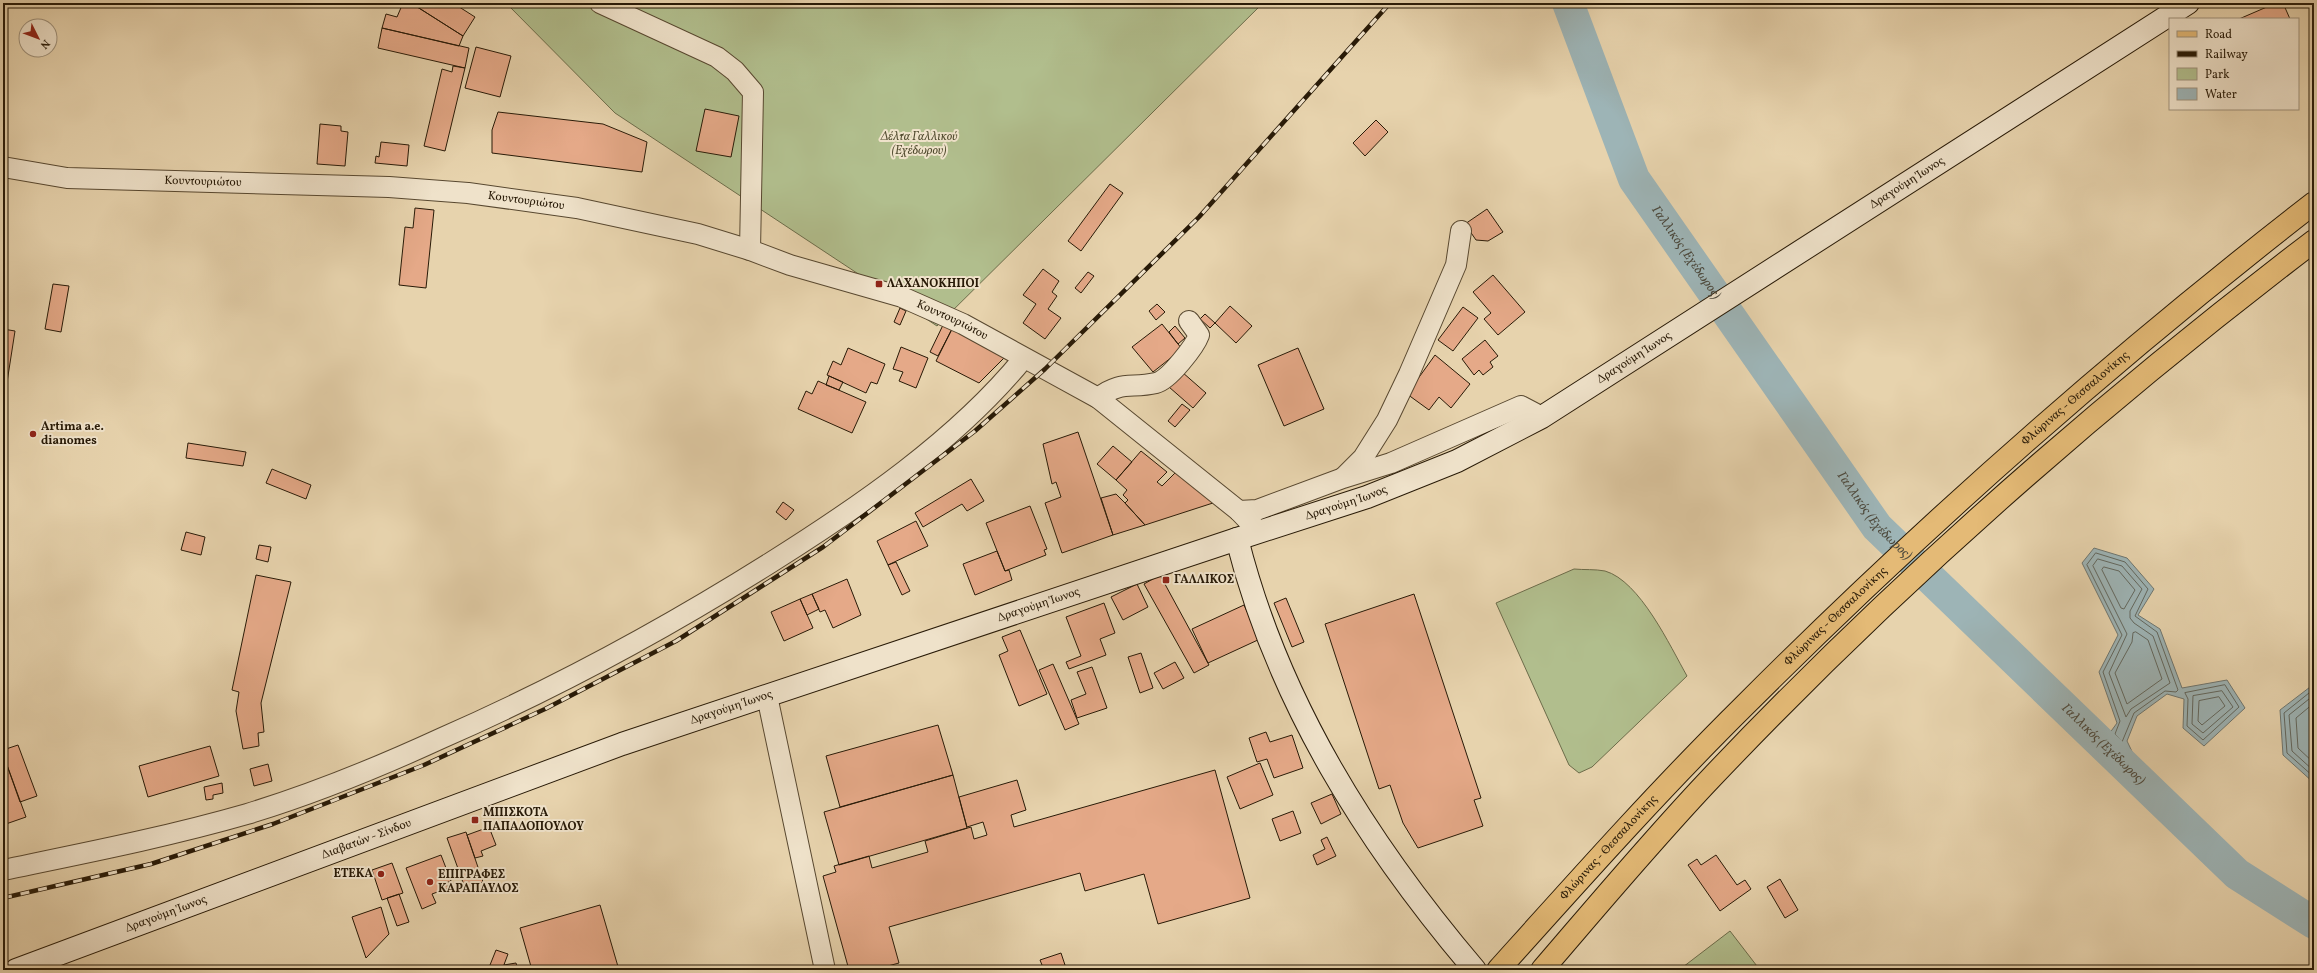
<svg xmlns="http://www.w3.org/2000/svg" width="2317" height="973" font-family="Vollkorn,serif">
	<style>
		.green { fill: #b1be8d; stroke: #6c6c4a }
		.water { fill: #9db4b6; stroke: #6e7670 }
		.lines { fill: none; stroke-linecap: round; stroke-linejoin: round }
		.shore { stroke: #62675e; stroke-width: 1 }
		.river { stroke: #9db4b6; stroke-width: 32 }
		.building { fill: #e5a988; stroke: #281a07 }
		.street-casing { stroke: #584830; stroke-width: 22 }
		.secondary-casing { stroke: #281a07; stroke-width: 24 }
		.primary-casing { stroke: #281a07; stroke-width: 24 }
		.street { stroke: #efe2ca; stroke-width: 20 }
		.secondary { stroke: #efe2ca; stroke-width: 22 }
		.primary { stroke: #e4ba76; stroke-width: 22 }
		.rail-casing { stroke: #281a07; stroke-width: 4.5 }
		.rail { stroke: #efe2ca; stroke-width: 3; stroke-dasharray: 9; stroke-linecap: butt }
		.poi-dot { fill: #8f2418; stroke: #efe2ca; stroke-width: 1.5 }
		.labels { text-anchor: middle; dominant-baseline: central; stroke-width: 4; stroke-linejoin: round; paint-order: stroke }
		.park-label { font-size: 12px; font-style: italic; fill: #514b2f; stroke: #efe2ca }
		.street-label { font-size: 12px; fill: #281a07; stroke: #efe2ca }
		.poi-label { font-size: 12px; font-weight: bold; fill: #281a07; stroke: #efe2ca; text-anchor: start }
		.water-label { font-size: 13px; font-style: italic; fill: #4b483c; stroke: #efe2ca }
	</style>
	<rect width="100%" height="100%" fill="#e7d3ad"/>
	<filter id="stains"><feTurbulence type="fractalNoise" baseFrequency=".005" numOctaves="4"/><feColorMatrix values="0 0 0 0 .2 0 0 0 0 .09 0 0 0 0 .02 0 0 0 .5 -.17"/></filter>
	<radialGradient id="worn" r=".72"><stop offset=".6" stop-color="#630" stop-opacity="0"/><stop offset="1" stop-color="#630" stop-opacity=".3"/></radialGradient>
	<path class="green" d="M506,3H1263L937,326L615,113Z
		M1574,569C1584,570 1595,569 1605,571C1640,581 1670,646 1687,676L1592,767L1579,773L1569,765L1496,603Z
		M1730,931L1760,970H1679Z"/>
	<path class="water" d="M2094,548L2127,558L2154,589L2138,615L2160,629L2182,688L2227,680L2245,708L2204,746L2183,728L2184,699L2167,694L2137,716L2127,741L2151,791L2109,734L2117,723L2099,672L2118,635L2082,563Z
		M2314,684V783L2283,755L2280,710Z"/>
	<g class="lines">
		<path class="shore" d="M2096,553L2125,562L2148,589L2135,616L2157,632L2178,690L2176,692L2165,691L2134,713L2122,742L2115,734L2120,721L2103,672L2122,635L2087,565Z
			M2098,559L2122,566L2142,589L2130,611V618L2134,623L2153,636L2170,683L2131,709L2126,717L2109,673L2127,634L2093,566Z
			M2104,567L2119,571L2135,590L2124,609L2121,608L2102,570Z
			M2136,632L2148,640L2162,679L2127,704L2115,673L2132,642L2133,633Z
			M2225,685L2239,707L2203,740L2187,726L2188,699L2185,693Z
			M2314,689L2284,713L2287,753L2314,777
			M2222,691L2233,707L2203,733L2192,724L2193,696Z
			M2314,695L2289,715L2292,751L2314,771
			M2219,697L2225,706L2202,725L2198,721L2199,701Z
			M2314,703L2296,718L2298,748L2314,763"/>
		<path class="river" id="s1" d="M1568,3L1634,179L1877,527L2237,874L2314,923"/>
	</g>
	<path class="building" d="M403,3H411L463,36L459,46L382,28L386,14L397,17Z
		M411,3H453L475,17L463,36Z
		M2276,3H2283L2290,19H2239Z
		M382,28L469,48L465,68L378,48Z
		M476,47L511,56L500,97L465,88Z
		M453,66L465,68L445,151L424,146L442,69L452,72Z
		M705,109L739,116L731,157L696,151Z
		M498,112L603,124L647,142L642,172L492,153V130Z
		M1376,120L1388,132L1365,156L1353,143Z
		M320,124L341,126V131L348,132L345,166L317,164Z
		M381,142L409,145L407,166L375,163L376,156L379,157Z
		M1110,184L1123,193L1081,251L1068,241Z
		M415,208L434,210L426,288L399,285L405,227L413,228Z
		M1487,209L1503,232L1488,241L1476,240L1465,224Z
		M1043,269L1059,281L1052,292L1057,296L1048,309L1061,318L1045,339L1023,323L1036,304L1023,295Z
		M1088,272L1094,276L1081,293L1075,288Z
		M1493,275L1525,312L1498,335L1484,319L1491,313L1473,292Z
		M53,284L69,286L61,332L45,329Z
		M1157,304L1165,312L1156,320L1149,311Z
		M1230,306L1252,326L1236,343L1215,323Z
		M1463,307L1478,318L1453,351L1438,340Z
		M900,308L906,311L900,325L894,322Z
		M1205,314L1215,323L1210,328L1200,319Z
		M944,323L953,327L938,356L930,352Z
		M1162,324L1182,349L1153,372L1132,347Z
		M1175,326L1185,338L1178,344L1169,332Z
		M953,327L1010,352L979,383L936,361Z
		M3,329L15,331L3,408Z
		M1485,340L1498,356L1490,362L1493,367L1483,375L1479,370L1474,375L1462,359Z
		M901,347L928,358L916,388L899,381L903,372L893,369Z
		M848,348L885,364L877,384L871,382L866,393L827,375L833,361L841,365Z
		M1298,348L1324,409L1284,426L1258,365Z
		M1435,355L1470,384L1451,408L1439,397L1429,410L1407,394Z
		M1182,372L1206,393L1193,408L1169,387Z
		M829,376L843,382L839,390L826,385Z
		M818,381L866,402L852,433L798,409L806,391L812,394Z
		M1182,404L1190,410L1175,427L1168,421Z
		M1078,432L1113,535L1062,553L1045,503L1061,497L1056,482L1052,484L1043,444Z
		M188,443L246,452L243,466L186,458Z
		M1113,446L1132,462L1116,480L1097,464Z
		M1141,451L1167,472L1157,482L1162,486L1177,471L1216,502L1145,525L1125,503L1128,500L1123,495L1127,490L1116,480Z
		M272,469L311,485L306,499L266,483Z
		M971,479L984,501L967,511L962,504L923,527L915,513Z
		M1116,494L1125,503L1145,525L1113,535L1101,498Z
		M783,502L794,510L786,520L776,512Z
		M1030,506L1047,549L1044,550L1046,555L1005,571L986,523Z
		M916,521L928,546L888,565L877,541Z
		M186,532L205,537L201,555L181,550Z
		M259,545L271,547L268,562L256,559Z
		M997,551L1005,571L1009,570L1012,580L975,595L963,564Z
		M896,562L910,591L902,595L888,565Z
		M256,575L291,582L261,703L264,732L258,733L259,746L243,749L236,711L239,692L232,690Z
		M1160,575L1209,665L1194,673L1144,584Z
		M847,579L861,615L833,628L825,610L820,612L812,594Z
		M1137,584L1148,607L1123,620L1111,597Z
		M812,594L819,609L807,615L800,599Z
		M1414,594L1481,798L1474,800L1483,826L1418,848L1403,823L1390,785L1379,789L1325,624Z
		M1286,598L1304,642L1292,647L1274,603Z
		M800,599L813,628L784,641L771,612Z
		M1104,603L1115,633L1100,639L1106,655L1069,669L1066,662L1081,656L1066,617Z
		M1244,605L1260,639L1208,663L1192,629Z
		M1020,630L1047,694L1019,706L999,655L1008,651L1002,637Z
		M1141,653L1153,688L1140,693L1128,657Z
		M1175,662L1184,678L1163,689L1154,673Z
		M1053,664L1079,724L1065,730L1039,670Z
		M1092,667L1107,708L1077,718L1071,700L1086,694L1077,672Z
		M938,725L953,775L840,807L826,756Z
		M1266,732L1270,742L1292,735L1303,768L1274,778L1267,759L1257,762L1249,738Z
		M18,745L37,796L20,802L3,754V750Z
		M210,746L219,776L148,797L139,766Z
		M3,754L26,817L3,825Z
		M1260,763L1273,795L1240,809L1227,777Z
		M268,764L272,781L254,786L250,769Z
		M1215,770L1250,898L1158,924L1144,874L1085,891L1080,873L889,927L899,963L873,970H849L823,876L836,872L834,866L869,856L872,868L928,852L925,841L971,827L974,839L987,835L983,822L967,827L959,797L1017,780L1026,810L1011,815L1014,827Z
		M953,775L967,828L839,865L824,812Z
		M222,783L223,793L213,795V799L206,800L204,787Z
		M1332,794L1341,814L1321,824L1311,803Z
		M1293,811L1301,833L1280,841L1272,819Z
		M489,827L496,845L481,851L483,856L475,858L467,835Z
		M466,832L483,882L465,888L447,838Z
		M1327,837L1336,856L1317,865L1313,855L1325,849L1321,840Z
		M441,855L451,881L446,883L448,888L432,894L436,903L422,909L406,868Z
		M1716,855L1737,885L1745,880L1751,889L1720,911L1688,865L1697,859L1701,865Z
		M392,863L403,893L382,900L372,870Z
		M1780,879L1798,910L1785,918L1767,887Z
		M399,894L409,922L397,926L387,898Z
		M600,905L619,970H532L520,928Z
		M381,907L389,934L366,958L352,917Z
		M496,950L508,954L502,970H488Z
		M1061,953L1066,968L1044,970L1040,960Z
		M516,963L518,970H505L504,965Z"/>
	<g class="lines">
		<g class="street-casing">
			<g id="street">
				<path d="M600,3L717,57L735,71L753,92L750,250"/>
				<path id="s2" d="M3,167L67,178L389,187L468,193L577,208L698,234L750,250L790,265L902,297L963,324L1098,398L1239,511L1259,532"/>
				<path d="M1098,398C1122,380 1130,389 1156,383C1169,380 1195,346 1199,335L1189,321"/>
				<path d="M1344,477L1363,458L1387,420L1409,374L1456,265L1461,231"/>
				<path d="M1239,511L1257,510L1343,478L1391,463L1521,406L1542,417"/>
				<path d="M767,696L825,970"/>
				<path d="M3,870C85,853 167,837 247,814C313,794 379,767 442,738C556,688 665,629 770,563C859,507 957,440 1023,359"/>
			</g>
		</g>
		<g class="secondary-casing">
			<g id="secondary">
				<path d="M1237,539C1278,702 1367,843 1475,970"/>
				<path id="s3" d="M16,970L622,744L1237,539L1367,497L1457,461L1542,417L2188,3"/>
			</g>
		</g>
		<g class="primary-casing">
			<g id="primary">
				<path id="s4" d="M1498,970C1578,881 1658,791 1744,706C1923,527 2114,358 2314,203"/>
				<path d="M1542,970C1598,905 1653,839 1712,777C1897,582 2100,404 2314,241"/>
			</g>
		</g>
		<use href="#street" class="street"/>
		<use href="#secondary" class="secondary"/>
		<use href="#primary" class="primary"/>
		<g class="rail-casing">
			<path id="rail" d="M3,898L151,864L273,824L424,765L545,709L676,641L823,547L975,431L1045,369L1199,217L1390,3"/>
		</g>
		<use href="#rail" class="rail"/>
	</g>
	<g class="poi-dot">
		<rect x="875" y="280" width="8" height="8" rx="2"/>
		<circle cx="33" cy="434" r="4"/>
		<rect x="1162" y="576" width="8" height="8" rx="2"/>
		<rect x="471" y="816" width="8" height="8" rx="2"/>
		<circle cx="381" cy="874" r="4"/>
		<circle cx="430" cy="882" r="4"/>
	</g>
	<g class="labels">
		<g class="park-label">
			<text x="919" y="137">Δέλτα Γαλλικού<tspan x="919" dy="14">(Εχέδωρου)</tspan></text>
		</g>
		<g class="street-label">
			<text stroke="none"><textPath href="#s2" startOffset="201">Κουντουριώτου</textPath></text>
			<text stroke="none"><textPath href="#s3" startOffset="2058">Δραγούμη Ίωνος</textPath></text>
			<text stroke="none"><textPath href="#s2" startOffset="525">Κουντουριώτου</textPath></text>
			<text stroke="none"><textPath href="#s2" startOffset="969">Κουντουριώτου</textPath></text>
			<text stroke="none"><textPath href="#s3" startOffset="1734">Δραγούμη Ίωνος</textPath></text>
			<text stroke="none"><textPath href="#s4" startOffset="813">Φλώρινας - Θεσσαλονίκης</textPath></text>
			<text stroke="none"><textPath href="#s3" startOffset="1410">Δραγούμη Ίωνος</textPath></text>
			<text stroke="none"><textPath href="#s3" startOffset="1086">Δραγούμη Ίωνος</textPath></text>
			<text stroke="none"><textPath href="#s4" startOffset="489">Φλώρινας - Θεσσαλονίκης</textPath></text>
			<text stroke="none"><textPath href="#s3" startOffset="762">Δραγούμη Ίωνος</textPath></text>
			<text stroke="none"><textPath href="#s3" startOffset="374">Διαβατών - Σίνδου</textPath></text>
			<text stroke="none"><textPath href="#s4" startOffset="165">Φλώρινας - Θεσσαλονίκης</textPath></text>
			<text stroke="none"><textPath href="#s3" startOffset="160">Δραγούμη Ίωνος</textPath></text>
		</g>
		<g class="poi-label">
			<text x="887" y="284">ΛΑΧΑΝΟΚΗΠΟΙ</text>
			<text x="41" y="427">Artima a.e.<tspan x="41" dy="14">dianomes</tspan></text>
			<text x="1174" y="580">ΓΑΛΛΙΚΟΣ</text>
			<text x="483" y="813">ΜΠΙΣΚΟΤΑ<tspan x="483" dy="14">ΠΑΠΑΔΟΠΟΥΛΟΥ</tspan></text>
			<text x="373" y="874" text-anchor="end">ΕΤΕΚΑ</text>
			<text x="438" y="875">ΕΠΙΓΡΑΦΕΣ<tspan x="438" dy="14">ΚΑΡΑΠΑΥΛΟΣ</tspan></text>
		</g>
		<g class="water-label">
			<text stroke="none"><textPath href="#s1" startOffset="278">Γαλλικός (Εχέδωρος)</textPath></text>
			<text stroke="none"><textPath href="#s1" startOffset="602">Γαλλικός (Εχέδωρος)</textPath></text>
			<text stroke="none"><textPath href="#s1" startOffset="926">Γαλλικός (Εχέδωρος)</textPath></text>
		</g>
	</g>
	<rect width="2317" height="973" fill="none" stroke="#e7d3ad" stroke-width="16"/>
	<rect x="4" y="4" width="2309" height="965" fill="none" stroke="#281a07" stroke-width="2"/>
	<rect x="8" y="8" width="2301" height="957" fill="none" stroke="#281a07"/>
	<rect x="2169" y="18" width="130" height="92" fill="#efe2ca" stroke="#9f927c"/>
	<rect x="2177" y="31" width="20" height="6" fill="#e4ba76" stroke="#9f927c"/>
	<text x="2205" y="38" font-size="12" fill="#281a07">Road</text>
	<rect x="2177" y="51" width="20" height="6" fill="#281a07" stroke="#9f927c"/>
	<text x="2205" y="58" font-size="12" fill="#281a07">Railway</text>
	<rect x="2177" y="68" width="20" height="12" fill="#b1be8d" stroke="#9f927c"/>
	<text x="2205" y="78" font-size="12" fill="#281a07">Park</text>
	<rect x="2177" y="88" width="20" height="12" fill="#9db4b6" stroke="#9f927c"/>
	<text x="2205" y="98" font-size="12" fill="#281a07">Water</text>
	<g transform="translate(38 38) rotate(132)"><circle r="19" fill="#efe2ca" stroke="#9f927c"/>
	<path d="M0-3L7 15L0 10L-7 15Z" fill="#8f2418"/>
	<text y="-6" font-size="11" font-weight="bold" text-anchor="middle" fill="#281a07">N</text>
	</g>
	<rect width="100%" height="100%" filter="url(#stains)"/>
	<rect width="100%" height="100%" fill="url(#worn)"/>
</svg>
